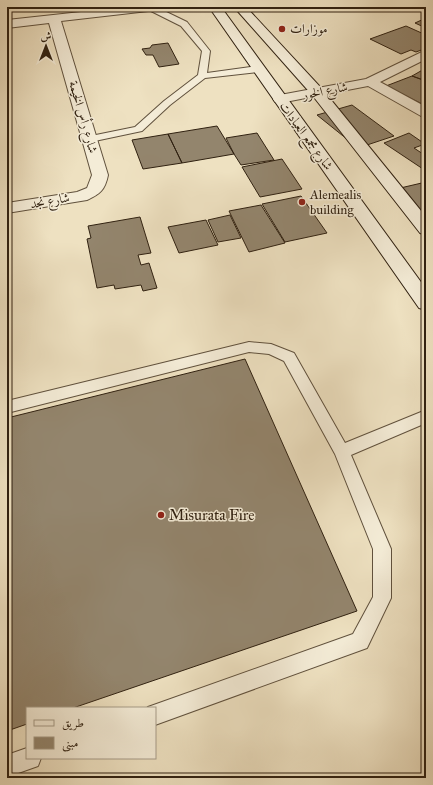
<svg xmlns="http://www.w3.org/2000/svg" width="433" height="785" font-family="'IM FELL Great Primer',Amiri,serif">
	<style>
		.building { fill: #93856d; stroke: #302111 }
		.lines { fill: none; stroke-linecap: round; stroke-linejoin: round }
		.lane-casing { stroke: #60513d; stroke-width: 2 }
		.street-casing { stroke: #60513d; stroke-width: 2 }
		.secondary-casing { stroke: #302111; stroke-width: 2 }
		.lane { fill: #f4ecd7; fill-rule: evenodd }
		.street { fill: #f4ecd7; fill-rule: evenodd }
		.secondary { fill: #f4ecd7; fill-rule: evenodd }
		.poi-dot { fill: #8f2418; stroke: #f4ecd7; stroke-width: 1.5 }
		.labels { text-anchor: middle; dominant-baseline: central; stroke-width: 3; stroke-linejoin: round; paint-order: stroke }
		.far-poi-label { font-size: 13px; fill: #302111; stroke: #f4ecd7; text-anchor: start }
		.far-street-label { font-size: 13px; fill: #302111; stroke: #f4ecd7 }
		.poi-label { font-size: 15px; fill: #302111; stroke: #f4ecd7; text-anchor: start }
	</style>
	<rect width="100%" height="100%" fill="#eee1c1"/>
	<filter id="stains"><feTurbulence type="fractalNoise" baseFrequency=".005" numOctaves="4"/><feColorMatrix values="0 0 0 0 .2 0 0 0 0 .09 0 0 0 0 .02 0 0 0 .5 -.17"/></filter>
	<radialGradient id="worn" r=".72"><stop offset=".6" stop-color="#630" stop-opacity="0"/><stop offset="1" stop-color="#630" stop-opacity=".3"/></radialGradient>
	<path class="building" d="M426,18V28L415,23Z
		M406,26L426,35V45L422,47L424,49L416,52L411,50L401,54L370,39Z
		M168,43L179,64L159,67L153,55H146L142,49L150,48L152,45Z
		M426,68V81L412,76Z
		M412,76L426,81V106L386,86Z
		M352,105L394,136L358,148L317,115Z
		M217,126L234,154L182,163L168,134Z
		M257,133L274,160L241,165L234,154L226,138Z
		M409,133L425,144L414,148L426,156V171L384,143Z
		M168,134L182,163L143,169L132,140Z
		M282,159L302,189L260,197L242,167Z
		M426,182V224L396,189Z
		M301,196L327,233L285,242L262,204Z
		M261,205L285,243L249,252L229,211Z
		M230,215L241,238L218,242L208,220Z
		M140,217L151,253L138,255L141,265L149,263L157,288L143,291L141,285L115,289L114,285L97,288L87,239L91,238L88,226Z
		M206,220L218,245L179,253L168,227Z
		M245,359L357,611L73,708H27V724L7,731V418Z"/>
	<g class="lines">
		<g class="lane-casing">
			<path id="lane" d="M149,7H156L187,22L210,51L207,73L258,66L262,69L258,72L205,78L170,105L142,131L90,142L86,141L85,139L86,137L135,127L164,101L198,75L202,51L181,26L149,10Z
				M249,342L271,344L294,353L345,443L426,410V423L351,455L391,549V598L367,648L155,725V708H147L148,707L353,634L373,597V549L335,454L284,361L269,354L249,352L7,413V401Z
				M27,748V758H41L38,766L7,777V755Z"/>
		</g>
		<g class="street-casing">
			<path id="street" d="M127,7H163L161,9L157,10L61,21L108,175C105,190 100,194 87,200L7,213V203L77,192L87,188L92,175L49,23L7,28V20Z
				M426,50V59L380,82L426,107V117L421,116L368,86L280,103L275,102L273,99L275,96L280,95L366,79Z"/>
		</g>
		<g class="secondary-casing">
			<path id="secondary" d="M209,7H221L426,289V310L419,308Z
				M234,7H246L323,90L426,217V235L420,233L313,96Z"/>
		</g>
		<use href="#lane" class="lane"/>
		<use href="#street" class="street"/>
		<use href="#secondary" class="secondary"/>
	</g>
	<g class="poi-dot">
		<circle cx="282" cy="29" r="4"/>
		<circle cx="302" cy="202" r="4"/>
		<circle cx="161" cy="515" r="4"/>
	</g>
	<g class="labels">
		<g class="far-poi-label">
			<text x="290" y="29">موزارات</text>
			<text x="310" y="195">Alemealis<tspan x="310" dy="15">building</tspan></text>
		</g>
		<g class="far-street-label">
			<text transform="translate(325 91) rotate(-11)">شارع الخور</text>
			<text transform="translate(83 117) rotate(74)">شارع رأس الخيمة</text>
			<text transform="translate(306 136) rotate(54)">شارع مجمع العيادات</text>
			<text transform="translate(50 201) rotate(-10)">شارع نجد</text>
		</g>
		<g class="poi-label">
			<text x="169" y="515">Misurata Fire</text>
		</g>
	</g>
	<rect width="433" height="785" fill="none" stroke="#eee1c1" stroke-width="24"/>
	<rect x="8" y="8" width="417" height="769" fill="none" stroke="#302111" stroke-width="2"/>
	<rect x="12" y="12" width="409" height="761" fill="none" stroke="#302111"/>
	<rect x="26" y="707" width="130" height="52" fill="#f4ecd7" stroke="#a69b88"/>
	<rect x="34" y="720" width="20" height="6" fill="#f4ecd7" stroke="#a69b88"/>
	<text x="62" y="727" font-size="12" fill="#302111">طريق</text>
	<rect x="34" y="737" width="20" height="12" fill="#93856d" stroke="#a69b88"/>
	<text x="62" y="747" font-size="12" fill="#302111">مبنى</text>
	<g transform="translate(46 46)" stroke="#f4ecd7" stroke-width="3" paint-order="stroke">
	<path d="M0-3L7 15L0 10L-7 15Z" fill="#302111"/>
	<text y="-6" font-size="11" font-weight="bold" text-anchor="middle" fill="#302111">ش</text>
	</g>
	<rect width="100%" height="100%" filter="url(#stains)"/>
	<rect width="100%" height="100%" fill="url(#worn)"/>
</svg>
